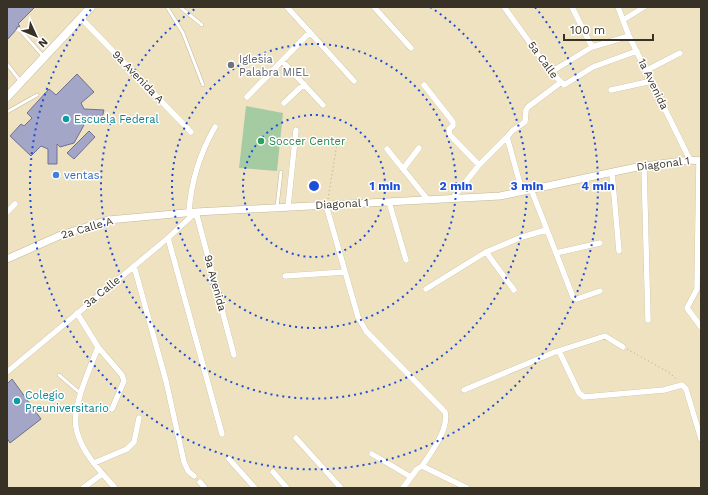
<svg xmlns="http://www.w3.org/2000/svg" width="708" height="495" font-family="'Work Sans',sans-serif">
	<style>
		.green { fill: #a5cba3 }
		.building { fill: #a3a6c7; stroke: #6e708f }
		.lines { fill: none; stroke-linecap: round; stroke-linejoin: round }
		.service-casing { stroke: #c3b796; stroke-width: 4 }
		.minor-casing { stroke: #c3b796; stroke-width: 6 }
		.tertiary-casing { stroke: #c3b796; stroke-width: 8 }
		.secondary-casing { stroke: #c3b796; stroke-width: 9 }
		.path { stroke: #b2a88d; stroke-width: 1; stroke-dasharray: 1 3; stroke-linecap: butt }
		.service { stroke: #fff; stroke-width: 3 }
		.minor { stroke: #fff; stroke-width: 5.5 }
		.tertiary { stroke: #fff; stroke-width: 7 }
		.secondary { stroke: #fff; stroke-width: 8 }
		.ring { fill: none; stroke: #1d4ed8; stroke-width: 2; stroke-dasharray: 2 4 }
		.worship-dot { fill: #6b7280; stroke: #fff; stroke-width: 1.5 }
		.culture-dot { fill: #0f9aa8; stroke: #fff; stroke-width: 1.5 }
		.leisure-dot { fill: #2e9e5b; stroke: #fff; stroke-width: 1.5 }
		.shop-dot { fill: #3f7fe0; stroke: #fff; stroke-width: 1.5 }
		.labels { text-anchor: middle; dominant-baseline: central; stroke-width: 3; stroke-linejoin: round; paint-order: stroke }
		.worship-label { font-size: 11px; fill: #5b616d; stroke: #fff; text-anchor: start }
		.street-label { font-size: 11px; fill: #373225; stroke: #fff }
		.culture-label { font-size: 11px; fill: #0d838f; stroke: #fff; text-anchor: start }
		.leisure-label { font-size: 11px; fill: #27864d; stroke: #fff; text-anchor: start }
		.shop-label { font-size: 11px; fill: #366cbe; stroke: #fff; text-anchor: start }
		.centre { fill: #1d4ed8; stroke: #fff; stroke-width: 2 }
		.ring-label { font-size: 12px; text-anchor: middle; font-weight: bold; fill: #1d4ed8; stroke: #fff; stroke-width: 3; stroke-linejoin: round; paint-order: stroke }
	</style>
	<rect width="100%" height="100%" fill="#efe2c0"/>
	<path class="green" d="M246,106L283,113L277,171L239,168Z"/>
	<path class="building" d="M7,7H35L18,24L20,26L17,27L16,30L7,40Z
		M77,74L94,92L81,103L84,109L104,110L101,122L79,120L84,125L74,143L60,147L57,144V164H48V149L41,146L31,156L10,136L21,124L24,126L32,118L27,113L49,89L56,95Z
		M89,131L95,137L74,159L67,153Z
		M12,379L41,419L10,443L7,438V384Z"/>
	<g class="lines">
		<g class="service-casing">
			<path id="service" d="M167,7L183,33L203,85
				M180,7L202,25
				M19,29L43,56
				M7,64L21,82
				M7,112L37,95
				M277,207L281,172
				M59,375L80,393"/>
		</g>
		<g class="minor-casing">
			<path id="minor" d="M287,7L354,81
				M374,7L411,48
				M504,7L551,72L564,85L593,67L637,51
				M572,7L592,47
				M618,7L629,36L690,160
				M81,18L191,132
				M623,20L644,7
				M283,62L323,105
				M647,70L680,53
				M551,72L592,47L629,36
				M424,85L453,122V126L449,129L450,135L479,165
				M611,90L652,81
				M247,97L310,32
				M284,103L304,84
				M419,148L403,169L428,200
				M387,149L403,169
				M699,160L697,289L687,308L701,327
				M644,166L648,320
				M612,172L619,251
				M531,189L556,253L600,243
				M522,191L507,137L512,131L525,122L526,110L528,107L560,83
				M453,198L479,165L507,137
				M389,202L406,260
				M326,205L358,317L366,331L445,412C449,430 432,451 422,466L417,469L403,488
				M288,207L296,130
				M7,212L15,204
				M189,212C191,182 200,153 215,127
				M168,238L222,434
				M486,252L514,290
				M556,253L573,297L577,299L600,291
				M134,266L166,381L184,462L188,471L194,476
				M285,276L345,272
				M426,289L486,252L522,237L546,230
				M77,313L98,347C90,369 70,409 77,432C83,454 101,472 115,488
				M98,347L122,375L124,381L112,409
				M559,351L579,393L584,397L664,390L682,385L686,389L701,439
				M7,372L168,238L196,212L234,355
				M464,390L555,352L605,336L623,347
				M296,438L341,488
				M372,454L411,477
				M229,459L255,488
				M94,463L127,449L134,442L139,418
				M422,466L467,488
				M273,472L287,488
				M200,482L205,488
				M83,488L102,474"/>
		</g>
		<g class="tertiary-casing">
			<path id="tertiary" d="M7,259L61,235L108,220L196,212L500,196L637,167L690,160L701,161"/>
		</g>
		<g class="secondary-casing">
			<path id="secondary" d="M7,97L91,7"/>
		</g>
		<path class="path" d="M328,199L337,144
			M627,349L670,373L677,380"/>
		<use href="#service" class="service"/>
		<use href="#minor" class="minor"/>
		<use href="#tertiary" class="tertiary"/>
		<use href="#secondary" class="secondary"/>
	</g>
	<g class="ring">
		<circle cx="314" cy="186" r="71"/>
		<circle cx="314" cy="186" r="142"/>
		<path d="M430 7A213 213 0 1 1 198 7"/>
		<path d="M535 7A284 284 0 1 1 93 7"/>
	</g>
	<circle class="worship-dot" cx="231" cy="65" r="4"/>
	<g class="culture-dot">
		<circle cx="66" cy="119" r="4"/>
		<circle cx="17" cy="401" r="4"/>
	</g>
	<circle class="leisure-dot" cx="261" cy="141" r="4"/>
	<circle class="shop-dot" cx="56" cy="175" r="4"/>
	<g class="labels">
		<g class="worship-label">
			<text x="239" y="59">Iglesia<tspan x="239" dy="13">Palabra MIEL</tspan></text>
		</g>
		<g class="street-label">
			<text transform="translate(543 60) rotate(54)">5a Calle</text>
			<text transform="translate(138 77) rotate(46)">9a Avenida A</text>
			<text transform="translate(653 84) rotate(64)">1a Avenida</text>
			<text transform="translate(663 164) rotate(-7)">Diagonal 1</text>
			<text transform="translate(342 204) rotate(-3)">Diagonal 1</text>
			<text transform="translate(87 228) rotate(-16)">2a Calle A</text>
			<text transform="translate(215 283) rotate(75)">9a Avenida</text>
			<text transform="translate(102 292) rotate(-39)">3a Calle</text>
		</g>
		<g class="culture-label">
			<text x="74" y="119">Escuela Federal</text>
			<text x="25" y="395">Colegio<tspan x="25" dy="13">Preuniversitario</tspan></text>
		</g>
		<g class="leisure-label">
			<text x="269" y="141">Soccer Center</text>
		</g>
		<g class="shop-label">
			<text x="64" y="175">ventas</text>
		</g>
	</g>
	<circle cx="314" cy="186" r="6" class="centre"/>
	<g class="ring-label">
		<text x="385" y="190">1 min</text>
		<text x="456" y="190">2 min</text>
		<text x="527" y="190">3 min</text>
		<text x="598" y="190">4 min</text>
	</g>
	<rect width="708" height="495" fill="none" stroke="#373225" stroke-width="16"/>
	<g transform="translate(36 36) rotate(134)" stroke="#ffffff" stroke-width="3" paint-order="stroke">
	<path d="M0-3L7 15L0 10L-7 15Z" fill="#373225"/>
	<text y="-6" font-size="11" font-weight="bold" text-anchor="middle" fill="#373225">N</text>
	</g>
	<path d="M564 34v6h89v-6" fill="none" stroke="#373225" stroke-width="2"/>
	<text x="570" y="34" font-size="12" fill="#373225" stroke="#ffffff" stroke-width="3" paint-order="stroke">100 m</text>
</svg>
